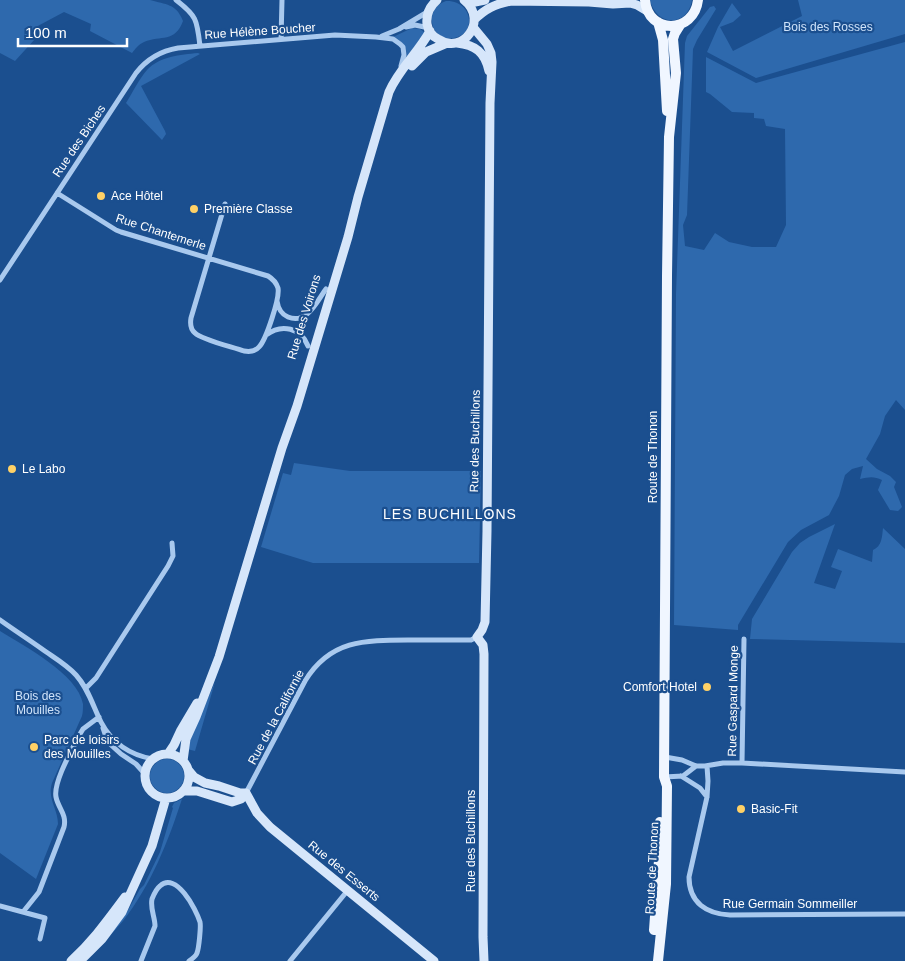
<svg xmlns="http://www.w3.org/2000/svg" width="905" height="961" font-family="Helvetica,sans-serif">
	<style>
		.green { fill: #2e69ad }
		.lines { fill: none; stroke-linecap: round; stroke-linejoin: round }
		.street { stroke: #a9c9ee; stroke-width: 5 }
		.secondary { stroke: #d6e6fa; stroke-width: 9 }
		.primary { stroke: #f0f6ff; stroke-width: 10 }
		.poi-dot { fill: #ffd166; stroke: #1b4f8f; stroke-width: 2 }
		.labels { text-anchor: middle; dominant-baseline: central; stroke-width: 4.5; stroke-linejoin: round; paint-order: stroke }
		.park-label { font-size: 12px; fill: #cfe3fa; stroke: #1b4f8f }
		.street-label { font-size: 12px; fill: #fff; stroke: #1b4f8f }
		.poi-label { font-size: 12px; fill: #fff; stroke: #1b4f8f; text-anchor: start }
		.neighbourhood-label { font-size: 14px; letter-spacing: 1px; fill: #fff; stroke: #1b4f8f }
	</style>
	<rect width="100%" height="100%" fill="#1b4f8f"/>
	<path class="green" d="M0,0H150C166,5 176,3 183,21C175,43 161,35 144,42C139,44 135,49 132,53L90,31L91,24L64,12L34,28L35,39L15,61L0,53Z
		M650,0H692C688,27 656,27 650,0Z
		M798,0H905V34L756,78L707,52L718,27L732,3L741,15L733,22L720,27L733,51L802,16Z
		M446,1C472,0 478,33 454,38C431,43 422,9 446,1Z
		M714,6L716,9L697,40L693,49L687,215L683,225L685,246L704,250L715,233L729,242L752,247H776L786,225L785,129L766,126L764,119L754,118V113L732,112L710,94L706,92V57L756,83L905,42V410L896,400L885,416L880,434L866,459L877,469L890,476L896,482L894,487L902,507L898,511L890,510L878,490L882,480C874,476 869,477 860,479L863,466L852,469L845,475L839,496L829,515L801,530L788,542L738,625V630L674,625L676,294L685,43L687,36L710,7Z
		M412,28L420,29L424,32V34L406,58C408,48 403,41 393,37Z
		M198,53L200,54L141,86L165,131L166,134L162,140L126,103C133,92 139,79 147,70C160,56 180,55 198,53Z
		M294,463L350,471H481L479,563H313L261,547L283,473L291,475Z
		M835,524L814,583L835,589L842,571L831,567L838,549L872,562L873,550C882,546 882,537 883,528L905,549V643L750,639L752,619L792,552L800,543L809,537Z
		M0,631C24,646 78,674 83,704C83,708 83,712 82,716L52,783C47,799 58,809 58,824L36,879L0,853Z
		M215,682L195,751L187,749L190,739Z
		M150 776a17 17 0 1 1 34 0a17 17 0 1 1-34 0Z
		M182,799C168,842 151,885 123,921C113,933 102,944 91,956L90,955L128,910L140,889L144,885L160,852L173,808L172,807L174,803Z"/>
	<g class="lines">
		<path class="street" d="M176,0C197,16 197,20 200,46
			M406,27L415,25L429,28
			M382,36L399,29L429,11
			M281,39L282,0
			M57,193L116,230L121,232L268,276C273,279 276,282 278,288C280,298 266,340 259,347C255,352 250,352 244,351C233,347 202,340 195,333C190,329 190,324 191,318L225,204
			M0,280L136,73C147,59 160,51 178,48L335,35L376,37L393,39L400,44L403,47L404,55L401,66
			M277,301C278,308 281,314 288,317C307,325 317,301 326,289
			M266,335C282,323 301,328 308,346
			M0,620C14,630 28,639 42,649C53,657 66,664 76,675C88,688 93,706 101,722C112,743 130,755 153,759
			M86,688L96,678L168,566L173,556L172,543
			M103,728L106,737L110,744L121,754L136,764L145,774
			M665,757L682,760L696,766H705L723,763H742L905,772
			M742,763L744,639
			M707,766L708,781L707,797L689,877C689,903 707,914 730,915L905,914
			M681,776L700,788L707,797
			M664,777L683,776L696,766
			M246,793L305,681C330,640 364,640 408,640C426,640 444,640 463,640H471L477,637
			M0,906L45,918L40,939
			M23,912L39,892L64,827C67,814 58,808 56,797C53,782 73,748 80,734L83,729L99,717
			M141,961L155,926C155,917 150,909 152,899C154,894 156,889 160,886C176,871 196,909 200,922C201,926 199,948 197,953C196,956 192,959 189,961
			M290,961L348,890"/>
		<path class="secondary" d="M437,0C430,6 426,14 427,24C428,30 432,36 438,39C463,56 489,20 464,0
			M467,2H475L485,0
			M474,20C485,9 495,4 511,1L589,2L613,4L630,3L637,5L647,11
			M473,27L487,44L491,53L492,62L490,103L487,531L485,622L482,630L477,637L483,645L484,654L483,937L484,961
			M457,43C475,45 485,52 489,71
			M412,66L426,52L447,43
			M145 776a22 22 0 1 1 44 0a22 22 0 1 1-44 0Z
			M168,754L174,745L181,730L197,703
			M183,761L186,739L196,717L219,657L282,448L297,406L348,237L358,197L389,92C399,69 418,53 430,31
			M189,771L194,777L205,783L219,786L240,793H246
			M183,791H197L232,802L241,799L246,793
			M246,793L257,813L270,827L434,961
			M71,961C93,941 107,921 125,897
			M80,961L102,939L122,912L152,846L166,798"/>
		<path class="primary" d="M645,0C648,35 694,34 698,0
			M658,22L663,40L667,111
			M654,930L659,860L660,822
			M658,961L666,884L667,786L664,777L667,276L669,137L676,73L673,39L675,33L680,25"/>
	</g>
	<g class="poi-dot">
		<circle cx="101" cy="196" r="5"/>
		<circle cx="194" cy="209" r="5"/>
		<circle cx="12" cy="469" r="5"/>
		<circle cx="707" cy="687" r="5"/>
		<circle cx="34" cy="747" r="5"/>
		<circle cx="741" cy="809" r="5"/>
	</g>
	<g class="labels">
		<g class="park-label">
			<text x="828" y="27">Bois des Rosses</text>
			<text x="38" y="696">Bois des<tspan x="38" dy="14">Mouilles</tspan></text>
		</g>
		<g class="street-label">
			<text transform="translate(260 31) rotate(-4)">Rue Hélène Boucher</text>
			<text transform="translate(79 141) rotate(-56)">Rue des Biches</text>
			<text transform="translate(161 232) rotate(18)">Rue Chantemerle</text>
			<text transform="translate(304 317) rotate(-73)">Rue des Voirons</text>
			<text transform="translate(475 441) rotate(-89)">Rue des Buchillons</text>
			<text transform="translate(653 457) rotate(-90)">Route de Thonon</text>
			<text transform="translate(733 701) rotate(-89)">Rue Gaspard Monge</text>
			<text transform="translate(276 717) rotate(-62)">Rue de la Californie</text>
			<text transform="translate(471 841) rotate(-90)">Rue des Buchillons</text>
			<text transform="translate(652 868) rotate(-87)">Route de Thonon</text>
			<text transform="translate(344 871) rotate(39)">Rue des Esserts</text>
			<text x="790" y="904">Rue Germain Sommeiller</text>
		</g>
		<g class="poi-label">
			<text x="111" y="196">Ace Hôtel</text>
			<text x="204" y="209">Première Classe</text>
			<text x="22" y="469">Le Labo</text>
			<text x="697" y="687" text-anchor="end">Comfort Hotel</text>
			<text x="44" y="740">Parc de loisirs<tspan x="44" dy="14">des Mouilles</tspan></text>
			<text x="751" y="809">Basic-Fit</text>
		</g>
		<g class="neighbourhood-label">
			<text x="450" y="514">LES BUCHILLONS</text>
		</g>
	</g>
	<path d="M18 38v8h109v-8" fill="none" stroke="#ffffff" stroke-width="2.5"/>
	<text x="25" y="38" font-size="15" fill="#ffffff" stroke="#1b4f8f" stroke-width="4" paint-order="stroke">100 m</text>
</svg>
